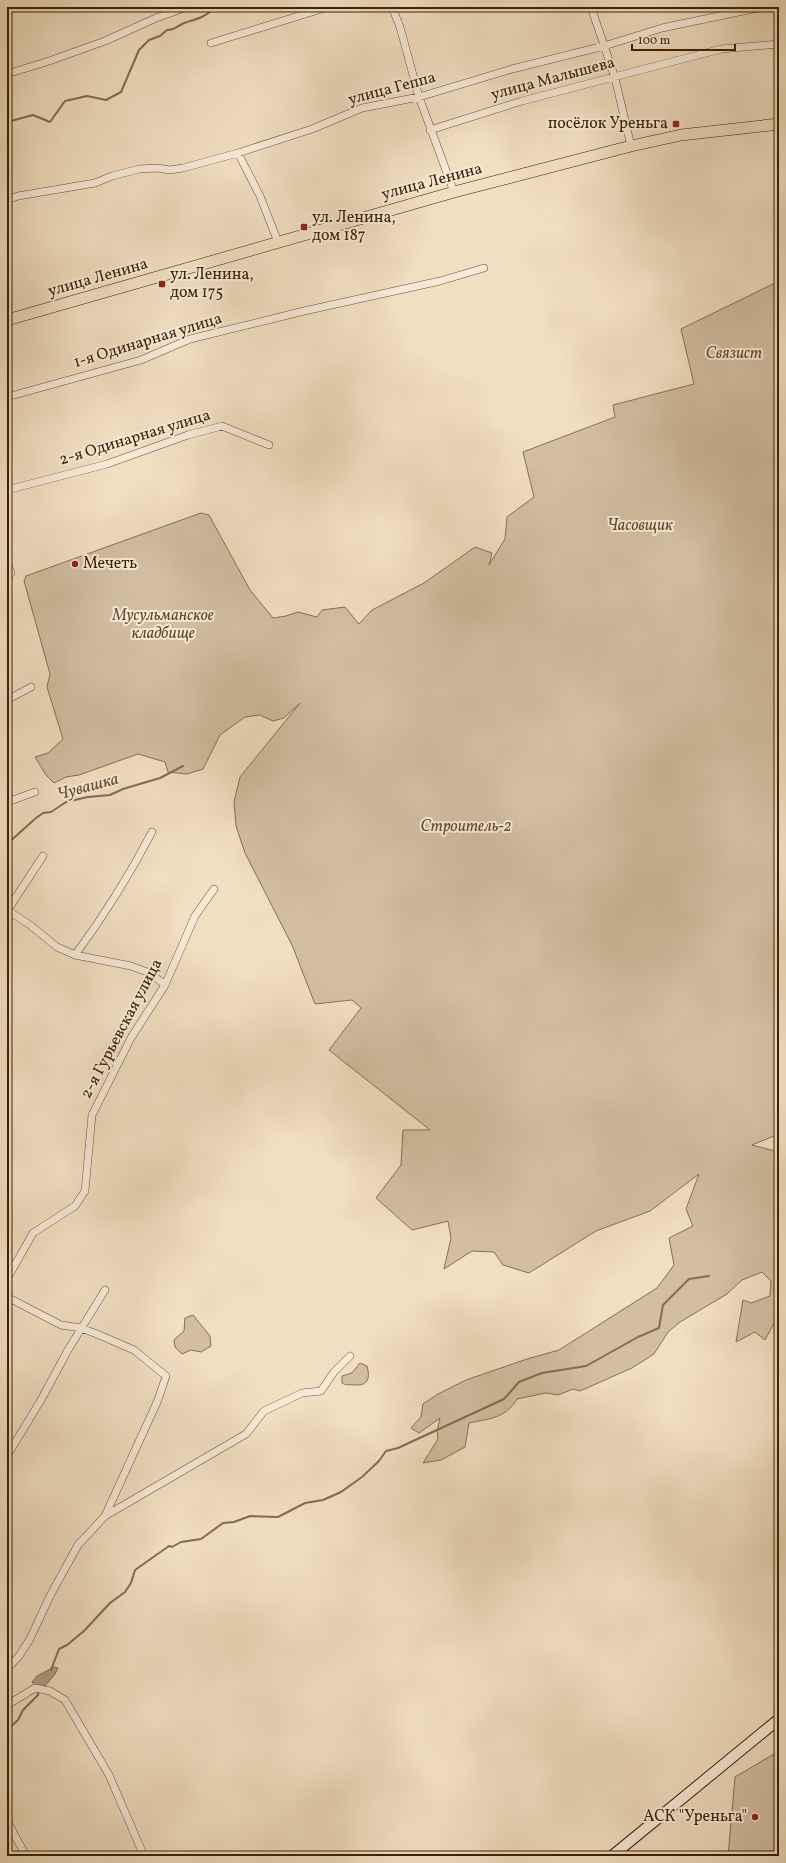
<svg xmlns="http://www.w3.org/2000/svg" width="786" height="1863" font-family="Vollkorn,serif">
	<style>
		.green { fill: #d2bfa2; stroke: #877054 }
		.water { fill: #b39e82; stroke: #836c50 }
		.lines { fill: none; stroke-linecap: round; stroke-linejoin: round }
		.stream { stroke: #836c50; stroke-width: 2 }
		.minor-casing { stroke: #695034; stroke-width: 8 }
		.secondary-casing { stroke: #3c2005; stroke-width: 12 }
		.primary-casing { stroke: #3c2005; stroke-width: 12 }
		.minor { stroke: #f6ead7; stroke-width: 7 }
		.secondary { stroke: #f6ead7; stroke-width: 10 }
		.primary { stroke: #f1dfc2; stroke-width: 11 }
		.poi-dot { fill: #8f2418; stroke: #f6ead7; stroke-width: 1.5 }
		.labels { text-anchor: middle; dominant-baseline: central; stroke-width: 4; stroke-linejoin: round; paint-order: stroke }
		.street-label { font-size: 16px; fill: #3c2005; stroke: #f6ead7 }
		.poi-label { font-size: 16px; fill: #3c2005; stroke: #f6ead7; text-anchor: start }
		.park-label { font-size: 16px; font-style: italic; fill: #62482c; stroke: #f6ead7 }
		.water-label { font-size: 17px; font-style: italic; fill: #664c31; stroke: #f6ead7 }
	</style>
	<rect width="100%" height="100%" fill="#f1dfc2"/>
	<filter id="stains"><feTurbulence type="fractalNoise" baseFrequency=".005" numOctaves="4"/><feColorMatrix values="0 0 0 0 .2 0 0 0 0 .09 0 0 0 0 .02 0 0 0 .5 -.17"/></filter>
	<radialGradient id="worn" r=".72"><stop offset=".6" stop-color="#630" stop-opacity="0"/><stop offset="1" stop-color="#630" stop-opacity=".3"/></radialGradient>
	<path class="green" d="M779,281V1134L752,1145L779,1152V1198L777,1204L779,1214V1327L773,1325L765,1340L755,1332L736,1342L743,1300L751,1303L770,1296L771,1281L762,1272L742,1280L727,1294L680,1322L668,1332L654,1354L632,1368L580,1391L573,1389L558,1395L546,1393L517,1399C506,1418 489,1419 469,1423L465,1447L441,1460L423,1463L438,1439L437,1431L440,1418L419,1433L411,1428L421,1417L423,1404L438,1394L466,1380L527,1359L559,1350L657,1288L674,1265L669,1238L693,1226L686,1209L699,1174L650,1211L596,1231L529,1273L503,1265L494,1252L472,1251L444,1269L451,1238L448,1221L412,1230L376,1198L401,1165L403,1130H430L329,1050L361,1008L352,1000L315,1004L292,945L245,853L236,826L234,802L240,777L300,703L284,718L273,721L260,715L245,717L220,735L203,769L187,774L168,772L165,762L138,754L79,775L66,777L54,783L46,775L35,757L48,753L63,739L47,687L50,674L24,581L26,576L201,513L209,515L250,590L273,618L286,616L298,612L317,617L322,610L345,607L359,624L372,610L424,583L475,547L492,553L489,565L505,539L507,517L534,497L523,452L615,417L613,405L694,384L681,329Z
		M193,1315L210,1336L211,1346L201,1352L191,1350L182,1354L175,1347L174,1340L184,1331L185,1318Z
		M360,1363L367,1366C370,1377 369,1386 355,1385C349,1384 347,1386 342,1383V1376L352,1373Z
		M779,1751V1856H728L735,1777Z"/>
	<path class="water" d="M54,1667L58,1668L55,1674L45,1686H38L32,1682L37,1676Z"/>
	<g class="lines">
		<path class="stream" d="M7,122L33,115L50,122L65,101L87,96L106,100L121,92L139,50L149,40L160,36L167,30C177,30 178,24 187,22C197,19 208,16 214,7
			M7,844L36,818L43,813L51,812L66,802L88,797L110,795L123,789L160,778L183,766
			M51,1670L59,1649L67,1645L84,1631L110,1603L125,1592L131,1583L135,1570L169,1546L172,1547L181,1542L201,1539L223,1523L234,1522L250,1516L278,1517L305,1503L323,1500L341,1492L362,1477L379,1461L386,1451L398,1448L504,1399L519,1382L542,1373L586,1366L638,1337L659,1328L663,1305L689,1279L709,1276
			M7,1730L18,1720L23,1710L38,1695L39,1690"/>
		<g class="minor-casing">
			<path id="minor" d="M392,7L400,27L419,97L454,192
				M591,7L615,78L631,146
				M211,43L328,7
				M7,74L49,61L105,41L156,18L187,7
				M430,130L522,101L721,49L779,44
				M238,153L260,196L278,242
				M7,200L18,196L95,183L112,176L139,169L157,168L170,170L183,168L238,153L312,129L362,108L419,97L512,69L604,46L662,28L762,7
				M7,397L141,360L190,339L304,311L440,281L484,268
				M7,490L107,464L188,435L222,426L269,445
				M7,562L11,573L7,574
				M7,700L31,687
				M7,802L35,792
				M7,910L30,925L57,947L75,955L131,966L150,973L165,985
				M7,911L43,856
				M75,955C104,916 129,876 152,832
				M7,1279L33,1233L75,1206L85,1191L92,1115L131,1038L165,985L195,916L214,889
				M7,1297L61,1325L81,1328L97,1334L134,1350L166,1376L158,1400L105,1516L78,1545L50,1596L30,1639L19,1656L7,1669
				M7,1456L41,1400L68,1350L105,1290
				M105,1516L246,1434L264,1411L302,1393L321,1391L334,1372L350,1356
				M7,1705L35,1688L50,1691L65,1700L109,1775L144,1856
				M7,1821L26,1856"/>
		</g>
		<g class="secondary-casing">
			<path id="secondary" d="M612,1856L779,1719"/>
		</g>
		<g class="primary-casing">
			<path id="primary" d="M7,320L454,192L631,146L681,135L779,124"/>
		</g>
		<use href="#minor" class="minor"/>
		<use href="#secondary" class="secondary"/>
		<use href="#primary" class="primary"/>
	</g>
	<g class="poi-dot">
		<rect x="672" y="120" width="8" height="8" rx="2"/>
		<rect x="300" y="223" width="8" height="8" rx="2"/>
		<rect x="158" y="280" width="8" height="8" rx="2"/>
		<circle cx="75" cy="564" r="4"/>
		<circle cx="755" cy="1817" r="4"/>
	</g>
	<g class="labels">
		<g class="street-label">
			<text transform="translate(553 79) rotate(-15)">улица Малышева</text>
			<text transform="translate(392 89) rotate(-15)">улица Геппа</text>
			<text transform="translate(432 182) rotate(-15)">улица Ленина</text>
			<text transform="translate(98 278) rotate(-16)">улица Ленина</text>
			<text transform="translate(148 341) rotate(-17)">1-я Одинарная улица</text>
			<text transform="translate(135 438) rotate(-17)">2-я Одинарная улица</text>
			<text transform="translate(122 1029) rotate(-62)">2-я Гурьевская улица</text>
		</g>
		<g class="poi-label">
			<text x="668" y="124" text-anchor="end">посёлок Уреньга</text>
			<text x="312" y="218">ул. Ленина,<tspan x="312" dy="18">дом 187</tspan></text>
			<text x="170" y="275">ул. Ленина,<tspan x="170" dy="18">дом 175</tspan></text>
			<text x="83" y="564">Мечеть</text>
			<text x="747" y="1817" text-anchor="end">АСК "Уреньга"</text>
		</g>
		<g class="park-label">
			<text x="734" y="354">Связист</text>
			<text x="640" y="526">Часовщик</text>
			<text x="163" y="616">Мусульманское<tspan x="163" dy="18">кладбище</tspan></text>
			<text x="466" y="827">Строитель-2</text>
		</g>
		<g class="water-label">
			<text transform="translate(88 787) rotate(-15)">Чувашка</text>
		</g>
	</g>
	<rect width="786" height="1863" fill="none" stroke="#f1dfc2" stroke-width="24"/>
	<rect x="8" y="8" width="770" height="1847" fill="none" stroke="#3c2005" stroke-width="2"/>
	<rect x="12" y="12" width="762" height="1839" fill="none" stroke="#3c2005"/>
	<path d="M632 44v6h103v-6" fill="none" stroke="#3c2005" stroke-width="2"/>
	<text x="638" y="44" font-size="12" fill="#3c2005" stroke="#f6ead7" stroke-width="3" paint-order="stroke">100 m</text>
	<rect width="100%" height="100%" filter="url(#stains)"/>
	<rect width="100%" height="100%" fill="url(#worn)"/>
</svg>
